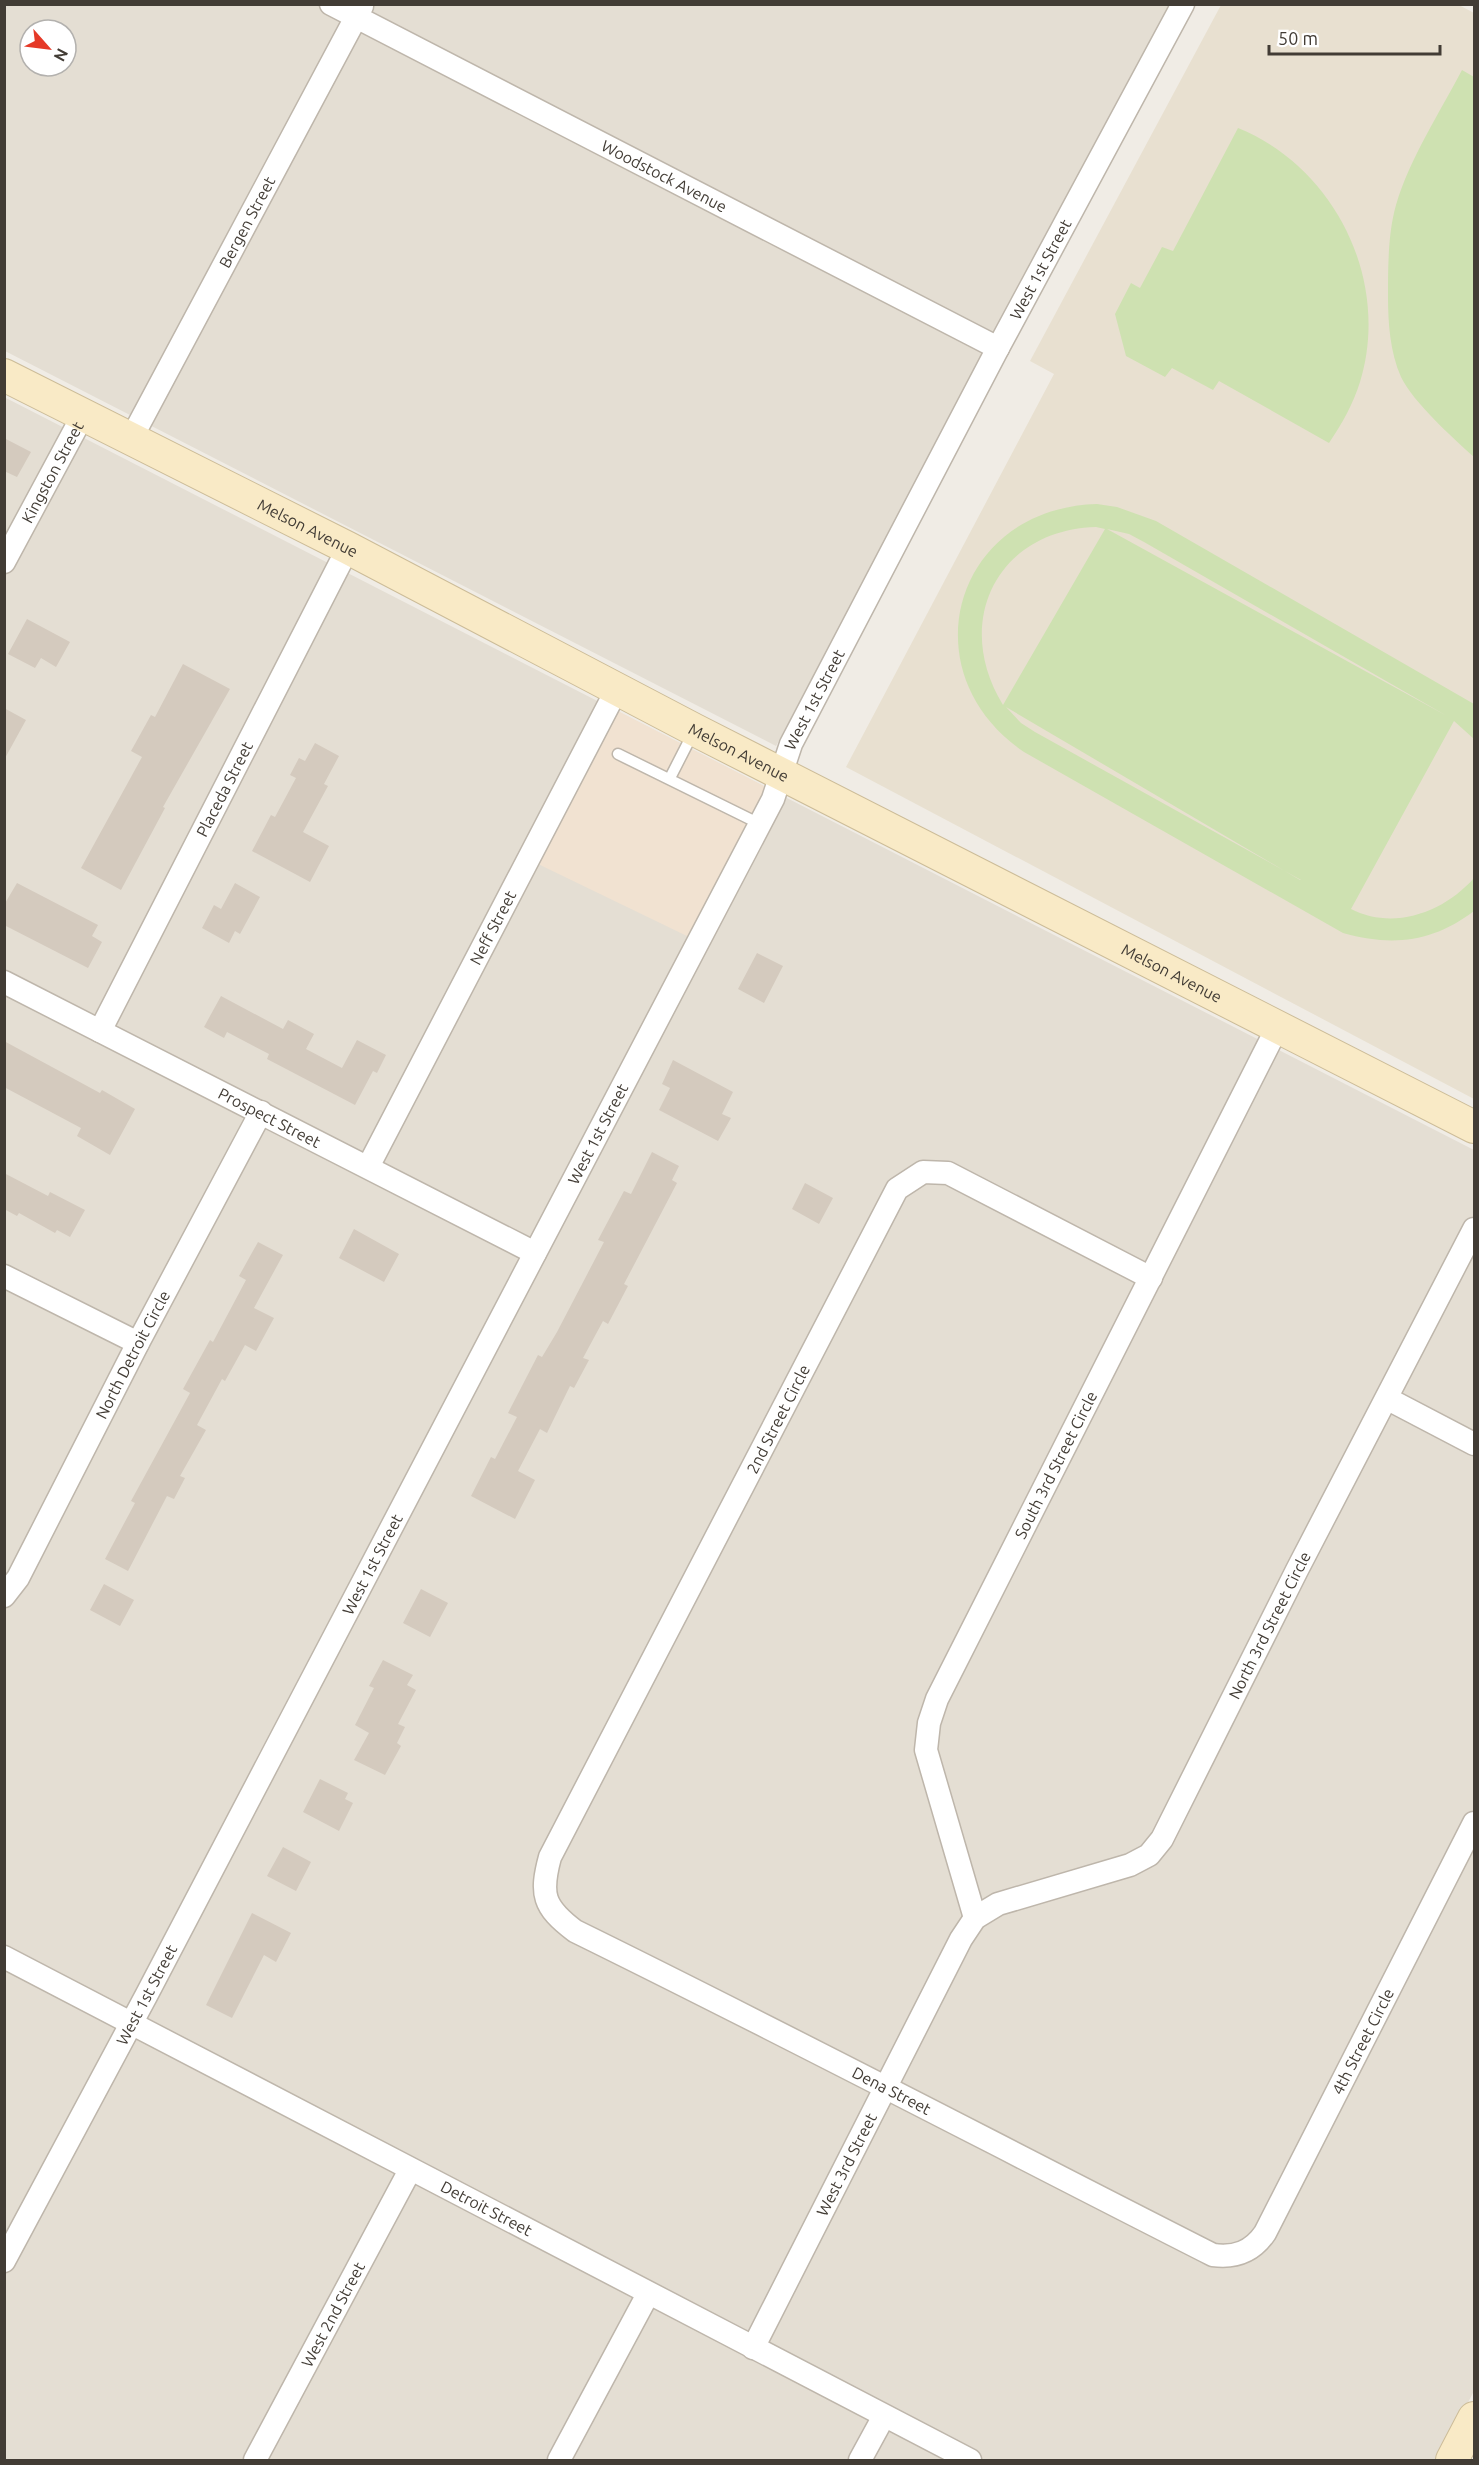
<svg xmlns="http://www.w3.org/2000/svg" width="1479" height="2465" font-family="Ubuntu,sans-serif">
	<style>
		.residential { fill: #e4ded3; fill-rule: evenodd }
		.commercial { fill: #f1e2d1 }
		.education { fill: #e8e0d0 }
		.green { fill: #cee1b1; fill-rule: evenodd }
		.building { fill: #d4cabe }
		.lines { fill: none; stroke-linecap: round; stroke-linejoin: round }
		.lane-casing { stroke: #beb6ab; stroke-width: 13 }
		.street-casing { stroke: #beb6ab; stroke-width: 25 }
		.secondary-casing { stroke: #ccbc98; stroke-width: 34 }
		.lane { stroke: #fff; stroke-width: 10 }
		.street { stroke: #fff; stroke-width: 22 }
		.secondary { stroke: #f9eac6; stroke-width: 32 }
		.labels { text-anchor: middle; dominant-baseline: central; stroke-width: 4.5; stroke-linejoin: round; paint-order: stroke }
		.street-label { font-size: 16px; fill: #423c35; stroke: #fff }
	</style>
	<rect width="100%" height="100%" fill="#f0ece5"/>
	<path class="residential" d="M4,5H1170L776,746L5,351ZM30,30H66V66H30Z
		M4,397L1474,1150V2391L1438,2460H5Z"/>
	<path class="commercial" d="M618,711L766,787L689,937L536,863Z"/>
	<path class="education" d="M1457,4L1474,13V1099L846,767L1054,374L1030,361L1221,5Z"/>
	<path class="green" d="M1462,70L1474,77V457C1453,438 1413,402 1401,377C1390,352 1388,323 1388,296C1388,267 1388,233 1396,205C1410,158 1439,114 1462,70Z
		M1238,128C1335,167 1391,281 1360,382C1353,404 1342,424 1329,443L1219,381L1213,390L1172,368L1165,377L1126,356L1115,314L1131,283L1140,288L1162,247L1173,251Z
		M1097,504L1117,507L1156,521L1474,704V739L1454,721L1351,909C1394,931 1444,912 1474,878V911C1433,942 1393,947 1343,933L1024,752C907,672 954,508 1097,504ZM1096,527L1105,529L1003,705C952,622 997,530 1096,527ZM1107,529L1129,534L1144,542L1447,716ZM1006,707L1300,880H1301L1035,732L1021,723Z"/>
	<path class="building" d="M4,438L31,452L17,477L4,471Z
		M27,619L70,642L56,667L41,658L35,668L8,654Z
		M183,664L230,689L163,807L165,808L121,890L81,868L142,757L131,751L151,715L155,717Z
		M4,708L26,720L4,760Z
		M315,743L339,756L324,784L328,786L303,832L329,846L310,882L252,851L271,815L275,817L296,778L290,775L299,758L305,761Z
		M17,883L98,925L92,936L102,942L88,968L4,925V905Z
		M235,883L260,897L240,934L235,931L229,943L202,928L214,905L221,909Z
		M757,953L783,966L764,1003L738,989Z
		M221,996L283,1029L288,1020L314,1034L306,1049L342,1068L357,1040L386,1055L377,1073L373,1071L355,1105L267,1059L269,1054L227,1032L224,1038L204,1027Z
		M4,1041L100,1093L102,1090L135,1109L110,1155L77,1136L81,1128L4,1087Z
		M673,1060L733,1092L722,1114L731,1118L718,1141L659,1110L670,1088L662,1084Z
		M652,1152L679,1166L672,1180L677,1183L624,1284L628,1286L608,1324L603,1321L583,1358L589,1360L574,1388L570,1386L547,1433L540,1429L518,1471L535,1480L515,1519L471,1496L491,1457L495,1459L517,1417L508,1413L538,1355L542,1357L557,1332L604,1242L598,1240L624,1191L631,1194Z
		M4,1173L48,1196L50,1192L85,1210L70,1237L57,1230L55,1233L19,1213L17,1216L4,1209Z
		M805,1183L833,1198L819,1224L792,1209Z
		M354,1229L399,1254L384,1282L339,1258Z
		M258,1242L283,1255L254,1308L274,1318L256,1351L245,1345L225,1381L222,1379L197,1425L206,1430L180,1476L185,1478L174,1499L167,1496L128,1571L105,1559L135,1503L131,1501L190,1393L183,1389L210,1340L213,1342L246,1280L239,1276Z
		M104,1584L134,1600L120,1626L90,1610Z
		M421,1589L448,1603L430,1637L403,1623Z
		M383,1660L413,1675L407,1685L416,1690L398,1724L405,1727L397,1743L401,1746L385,1775L354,1760L369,1733L355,1725L374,1688L369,1686Z
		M320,1779L348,1793L345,1799L353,1803L339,1831L303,1812Z
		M283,1847L311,1862L296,1891L267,1876Z
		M252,1913L291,1933L276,1962L264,1955L232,2018L206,2005Z"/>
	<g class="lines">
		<g class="lane-casing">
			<path id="lane" d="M618,754L760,824
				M670,778L693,733"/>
		</g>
		<g class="street-casing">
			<g id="street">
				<path id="s1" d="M331,4L998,348"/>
				<path id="s2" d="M131,439L362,6"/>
				<path id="s3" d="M4,562L83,415"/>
				<path id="s4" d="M4,982L535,1253"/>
				<path id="s5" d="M100,1031L348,548"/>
				<path id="s6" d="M368,1167L617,689"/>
				<path d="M4,1276L138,1343"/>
				<path id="s7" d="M1151,1278L948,1173L923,1172L897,1189L550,1857C540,1894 543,1907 575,1931C789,2036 1000,2147 1213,2255C1235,2258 1252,2252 1265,2233L1474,1823"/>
				<path d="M1388,1399L1474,1444"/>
				<path id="s8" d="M4,1596L18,1578L138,1343L261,1112"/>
				<path id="s9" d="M975,1918L926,1750L929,1723L937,1699L1278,1026"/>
				<path id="s10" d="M4,1957L970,2460"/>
				<path id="s11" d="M4,2261L146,1996L773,799L791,744L998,348L1183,4"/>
				<path id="s12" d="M753,2348L961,1939L975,1918L998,1904L1130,1865L1149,1855L1162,1839L1297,1570L1474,1229"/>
				<path id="s13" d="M255,2460L410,2170"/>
				<path d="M559,2460L648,2294"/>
				<path d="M860,2460L884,2416"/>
			</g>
		</g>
		<g class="secondary-casing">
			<g id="secondary">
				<path id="s14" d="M4,375L348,548L695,730L1474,1127"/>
				<path d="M1452,2460L1474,2418"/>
			</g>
		</g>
		<use href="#lane" class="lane"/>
		<use href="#street" class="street"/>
		<use href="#secondary" class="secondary"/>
	</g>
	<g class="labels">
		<g class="street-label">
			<text stroke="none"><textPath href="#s1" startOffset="375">Woodstock Avenue</textPath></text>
			<text stroke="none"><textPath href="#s2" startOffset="246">Bergen Street</textPath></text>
			<text stroke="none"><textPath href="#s11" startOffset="2246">West 1st Street</textPath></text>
			<text stroke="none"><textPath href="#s3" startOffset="102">Kingston Street</textPath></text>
			<text stroke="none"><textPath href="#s14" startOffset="340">Melson Avenue</textPath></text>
			<text stroke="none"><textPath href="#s11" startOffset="1760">West 1st Street</textPath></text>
			<text stroke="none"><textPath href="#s14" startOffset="826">Melson Avenue</textPath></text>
			<text stroke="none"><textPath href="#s5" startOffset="272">Placeda Street</textPath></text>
			<text stroke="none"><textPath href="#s6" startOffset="270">Neff Street</textPath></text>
			<text stroke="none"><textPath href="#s14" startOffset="1312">Melson Avenue</textPath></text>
			<text stroke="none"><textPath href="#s4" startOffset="298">Prospect Street</textPath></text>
			<text stroke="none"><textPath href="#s11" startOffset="1274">West 1st Street</textPath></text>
			<text stroke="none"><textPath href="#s8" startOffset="274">North Detroit Circle</textPath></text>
			<text transform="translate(778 1419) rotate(-63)">2nd Street Circle</text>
			<text stroke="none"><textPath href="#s9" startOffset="490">South 3rd Street Circle</textPath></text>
			<text stroke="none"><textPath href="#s11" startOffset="788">West 1st Street</textPath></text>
			<text stroke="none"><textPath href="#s12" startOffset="930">North 3rd Street Circle</textPath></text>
			<text stroke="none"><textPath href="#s11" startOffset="302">West 1st Street</textPath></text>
			<text stroke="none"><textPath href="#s7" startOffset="2114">4th Street Circle</textPath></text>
			<text stroke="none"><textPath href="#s7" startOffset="1478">Dena Street</textPath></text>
			<text stroke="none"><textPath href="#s12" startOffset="206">West 3rd Street</textPath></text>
			<text stroke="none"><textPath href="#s10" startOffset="544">Detroit Street</textPath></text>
			<text stroke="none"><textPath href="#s13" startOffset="165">West 2nd Street</textPath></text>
		</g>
	</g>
	<rect width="1479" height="2465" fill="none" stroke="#423c35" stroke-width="12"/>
	<g transform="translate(48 48) rotate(118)"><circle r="28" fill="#ffffff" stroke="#b3b1ae" stroke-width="1.5"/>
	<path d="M0-4.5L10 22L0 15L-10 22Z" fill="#e53927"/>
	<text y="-9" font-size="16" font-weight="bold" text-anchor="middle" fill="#423c35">N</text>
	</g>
	<path d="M1269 45v9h171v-9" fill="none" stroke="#423c35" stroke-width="3"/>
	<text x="1278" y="45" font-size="18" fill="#423c35" stroke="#ffffff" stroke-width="4.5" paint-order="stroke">50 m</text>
</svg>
